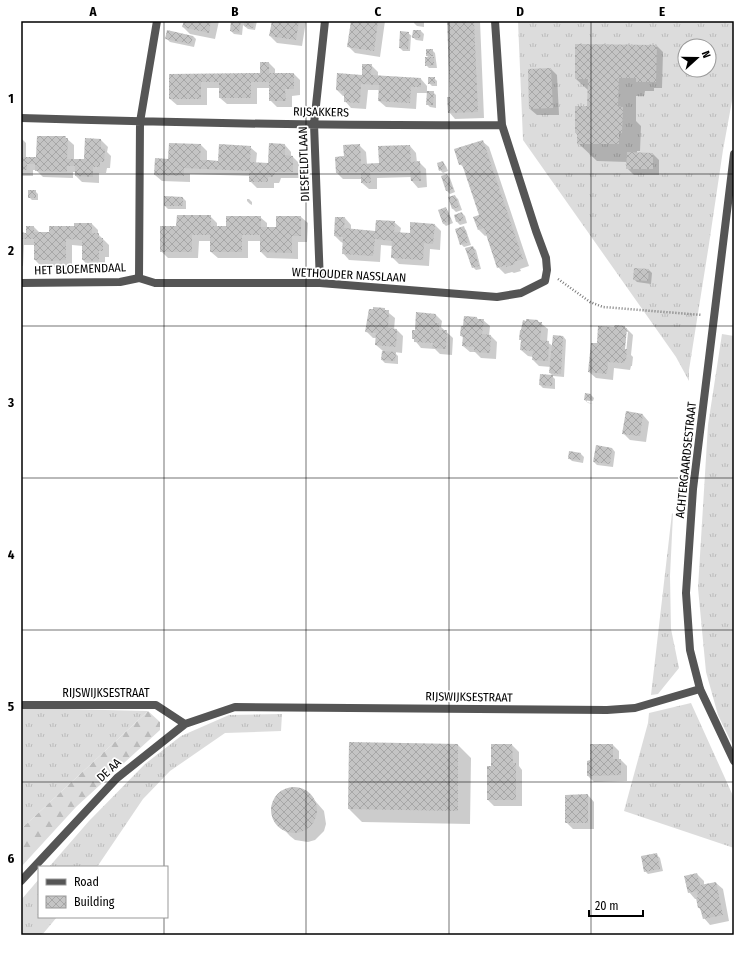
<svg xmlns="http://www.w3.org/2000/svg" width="755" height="956" font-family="'Fira Sans Condensed',sans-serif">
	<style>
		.grass { fill: url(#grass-tufts); fill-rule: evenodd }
		.forest { fill: url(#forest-firs) }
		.shadow { fill: #0003; fill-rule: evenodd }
		.building { fill: url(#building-cross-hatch) }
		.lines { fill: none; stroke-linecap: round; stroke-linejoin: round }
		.path { stroke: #777; stroke-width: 2.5; stroke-dasharray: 1 2; stroke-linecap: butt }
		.minor { stroke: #555; stroke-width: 8 }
		.tertiary { stroke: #555; stroke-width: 8 }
		.grid { fill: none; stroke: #000; stroke-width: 1; stroke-opacity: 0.55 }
		.labels { text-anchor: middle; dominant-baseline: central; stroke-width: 3.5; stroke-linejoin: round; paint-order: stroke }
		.street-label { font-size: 12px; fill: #000; stroke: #fff }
		.neatline { fill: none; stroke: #000; stroke-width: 1.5 }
		.grid-label { font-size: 13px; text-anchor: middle; font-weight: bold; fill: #000 }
	</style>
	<defs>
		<pattern id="grass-tufts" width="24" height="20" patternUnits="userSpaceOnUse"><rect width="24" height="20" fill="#dcdcdc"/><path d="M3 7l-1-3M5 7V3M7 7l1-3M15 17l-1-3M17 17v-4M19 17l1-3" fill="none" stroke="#bbb"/></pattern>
		<pattern id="forest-firs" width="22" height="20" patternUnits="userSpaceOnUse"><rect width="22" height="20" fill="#dcdcdc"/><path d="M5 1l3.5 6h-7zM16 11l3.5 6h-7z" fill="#bbb"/></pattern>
		<pattern id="building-cross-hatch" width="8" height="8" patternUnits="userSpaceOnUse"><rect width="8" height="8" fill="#c4c4c4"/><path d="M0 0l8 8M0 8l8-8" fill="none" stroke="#a7a7a7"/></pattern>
	</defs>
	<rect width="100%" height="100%" fill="#fff"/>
	<path class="grass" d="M518,21H734V90L723,150L709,244L689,370V381L676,357L523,140ZM685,46H709V70H685Z
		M722,334L734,336V748L718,715L706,672L698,588L708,425Z
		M672,513L673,514L670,576L671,629L679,668L658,694L651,695Z
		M691,703L734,798V848L624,811L648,723L649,713Z
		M21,708L148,711L21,829Z
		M282,714L281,731L225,733L170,771L143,799L97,867H49L89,821L145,764L181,736L229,715Z
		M39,879V917H57L42,935H21V900Z"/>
	<path class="forest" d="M148,711L160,722V730L76,807L21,867V829Z"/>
	<path class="shadow" d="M185,21H219L215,39L190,34L183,27Z
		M233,21H257L255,30L248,29L243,25L242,35L234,34L231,31Z
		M272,21H306L302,46L277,43L270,36Z
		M352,21H385L380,57L355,53L349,47Z
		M403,21H412V22H404Z
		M414,21H424V27L417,26L414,23Z
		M448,21H480L484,118L455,119L449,112L451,98Z
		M421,31L424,34L423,41L416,40L411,36L410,51H403L400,48L408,33L413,37Z
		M193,36L196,39L194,47L170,42L167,39Z
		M657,46L663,52L662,88H654V91H645L644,96H636V121L641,126L640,151H637V154H653L659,160V175H634L627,168L628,162L597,161L578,143V136L576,133L588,107L589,91L576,79Z
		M432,50L435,53L437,68H429L426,65L429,58L427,56Z
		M269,63L275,69V74H294L300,80V95L292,96V107H277L270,100V88H257V104H227L220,98V88H207V105H177L170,99V75L261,74Z
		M371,65L378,72V77L421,79L427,86V92H433L436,95V108L430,107L427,104L428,93H417L416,109L386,107L379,101L380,90H368L366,109L351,108L345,101V96H343L337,90L363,76Z
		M551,69L557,75L559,115H537L530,109Z
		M434,78L437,81V86H432L429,83Z
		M65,137L74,145V160H85L86,139L101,140L108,147L107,152L111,156L110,168H107L106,173H99V183L82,182L76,176V172H73V178L43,177L36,170H33V176H21V138L26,143V158H37Z
		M482,141L489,147L529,266L520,269L521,271L514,273L512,272L505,274L498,267L487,235L485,236L479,230L481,215L465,169L460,164Z
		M201,145L207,151V161L219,162L250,147L257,153L256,163L269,164L285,145L291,152V157H293L299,163V178H281L280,181L279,183H274V188H257L250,181V176L190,174V182L162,181L155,175L169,160Z
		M360,146L366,152L367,164H380L410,146L416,153L417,163L419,162L426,169L427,187L418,188L412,181V177L377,178V189H369L362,183V179H343L337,173L345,157Z
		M443,163L446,166L448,171L443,173L440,170Z
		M447,175L450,178L455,192L450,194L447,191Z
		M35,191L38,194V200H32L29,197Z
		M455,196L458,199L462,210L456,212L453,209Z
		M183,198L186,201V209H168L165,206Z
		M247,199H249L252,202V205L250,204L247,201Z
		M445,208L448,211L453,223L446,226L443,223Z
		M462,213L465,216L467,223L460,225L457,222L455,215Z
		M210,216L217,223V227H227L260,217L267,223V228H277V217H301L308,223L307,242H298V259L267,258L261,252V241H248V258H218L211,252V241H199L198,258H168L161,251L177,227Z
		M345,218L351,225V230L376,232L394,222L401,228L400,233L411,234L435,225L441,231L440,250L430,249L429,266L399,264L392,257L393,246L381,245L380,262L349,260L343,253V243L341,242L335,236Z
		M92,224L98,230V234L109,245V257H105V267H89L83,260V246L72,245V267H56L41,266L35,260V245H24L23,266H21V231L27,234L34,227L40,233H50Z
		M463,227L466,230L471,245L464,247L461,244Z
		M473,247L476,250L481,269L476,270L473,267Z
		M635,269L649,270L652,273L651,284L637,282L634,279Z
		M384,309L395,318L394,330H397L403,336L402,353L394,352L398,356V364L385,363L382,360L383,351L376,345V338H373L366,331Z
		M436,315L442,321L441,327L453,338L452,355L440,354L435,349L421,348L413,338L416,331Z
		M477,318L479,320H483L490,326L489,336H491L497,342L496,359L481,358L475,352H470L463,346L464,338L461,336Z
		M538,321L548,329L547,342L553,346L563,336L566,340L564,377L553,376L550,373L551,367L539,366L533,360V357L528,356L521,350L522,341L520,339Z
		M599,327H625L633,335L631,355L633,357L632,366H631L630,370L614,368L613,380L596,378L589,372L598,344ZM626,332H628L626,354H624Z
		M552,376L555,379V389L543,388L540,385Z
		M591,395L594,398L593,401L587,400V402L593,404L588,403L585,400Z
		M626,413L643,415L649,422L646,442L630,440L623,433Z
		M612,448L615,452L613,467L597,465L594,462Z
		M581,454L584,457L583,463L572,461L569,458Z
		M350,743L458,745L471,758L470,824L362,822L349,809Z
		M512,745L519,752V766L522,770V806H494L488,800L492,767Z
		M613,745L619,751V760H621L627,766V781L594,782L588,776L591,761Z
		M291,789H298L304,791L310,795L324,811L326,824L324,831L315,840L308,842L295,840L290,836L275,820L273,814V807L275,801L279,795Z
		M588,795L594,802V829H573L566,822Z
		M657,855L660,858L663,871L648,874L645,871Z
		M697,874L704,881V885L716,883L723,889L729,921L710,925L704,918L702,911L699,908L697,899H695L689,892Z"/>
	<path class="building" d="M184,21H211L209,33L182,27Z
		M231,21H241L239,33L230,31Z
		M244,21H254L253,28L244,26Z
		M272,21H299L296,40L269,36Z
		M351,21H378L374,51L347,47Z
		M447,21H474L478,112L448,113L447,97H450Z
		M167,30L193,36L191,44L165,39Z
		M413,30H421L420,38H412Z
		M400,31L409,32L408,49L399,48Z
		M575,44L657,45L656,82H636V78H619L618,106L623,107L622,133H619V144H577V133H575V106H587L588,79H575Z
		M426,49H433V56H426Z
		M425,57H434V65L425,66Z
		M260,62H269V73H294V89H285L286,101H269V82H251V98H219V82H201V99H169V74L260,73Z
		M362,64H372L371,75L421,78V87H411L410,103L378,101L379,85L361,84L360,103L344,102V91L336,90L337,73L362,75Z
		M551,68L553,108L529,109L528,69Z
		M428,77H435V84H428Z
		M427,91H434L433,105H426Z
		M37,136H66L65,138H68L67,159H84L85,138L101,139V148L105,149L104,162H100V167H93V177L75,176V166H67V172L35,171V164H27V170H21V157H36Z
		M483,140L523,259L514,262L515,264L506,267V265L497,268L484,228L478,230L473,217L479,215L462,164L459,165L454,149Z
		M169,143L201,144L200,160H209L218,161L219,144L251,146L250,162L268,163L269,143L285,144V155L293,156V172H275L274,175L272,177H268V182H249V171L184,168V176L154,175L155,158L168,159Z
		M360,144L361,164L379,163L378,146L410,145L411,162L420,161L421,181H411L410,171L370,172L371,183H361V172L336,173L335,157L344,156L343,145Z
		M627,152L653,153V169H626Z
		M443,161L446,168L439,171L437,163Z
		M447,174L453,189L446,191L441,176Z
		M28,190H36V198H28Z
		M455,195L459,207L452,209L448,197Z
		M164,196L183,197V206H164Z
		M446,207L451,220L443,224L438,210Z
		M462,212L464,220L456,222L454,215Z
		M177,215H211V226H226V216H261V227H276V216H301V236H292V253L260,252V235H242V252H210V235H192V252H160V226H176Z
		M335,217H345L344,228L375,231L376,220L395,221L394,232L410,233V222L435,224L433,244L424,243L423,260L391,258L392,241L375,239L373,256L342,254L343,237L334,236Z
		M74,223H92V233H99V238H103V251H99V261L82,260V240L66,239V260L49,261V260H34V239H21V233H26V226H34V232H49V226H74Z
		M464,226L469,242L460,245L455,229Z
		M473,246L479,266L472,268L465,248Z
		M634,268L649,269L648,281L633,280Z
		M373,307L385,308V310H389L388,328L397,329L396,347L375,345L376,333L365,332L369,309H373Z
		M416,312L436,314L435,323H439V330H447L446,349L432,348L433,343L414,342V339H412V330H415Z
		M464,316L477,317V319H484L482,334L491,335L490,353L474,352V347L462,346L463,336H460L461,326H463Z
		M526,319L538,320V322H542L540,340L549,341L548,361L532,360L533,351L520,350L521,340H519L520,330H521L523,320L526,321Z
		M615,325L625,326V328H627L625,349H627L626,360H625L624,363L608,362L607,374L588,372L591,343H597L598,326L614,327Z
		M553,335L563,336L561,374L549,373Z
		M382,351L396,352L395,361L381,360Z
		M540,374L553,375L552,386L539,385Z
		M585,393L591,394L590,401L584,400Z
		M626,411L643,414L640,436L622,434Z
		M596,445L612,448L610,464L593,462Z
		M569,451L581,453L580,460L568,459Z
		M349,742L458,744V811L348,809Z
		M491,744H512L513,763H516V800H487V766H491Z
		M590,744H613V759H621V775L587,776V761L590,760Z
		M271 810a23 23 0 1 1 46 0a23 23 0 1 1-46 0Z
		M588,794V823H565V795Z
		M657,853L660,869L644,872L641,856Z
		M697,873L700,885L716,882L723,915L703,919L700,908H698L696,898L698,897L697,891L688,893L684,876Z"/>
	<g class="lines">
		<path class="path" d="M558,279L590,302L603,307L702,315"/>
		<path class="minor" d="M157,21L140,122L139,278L155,283H320L497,297L521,293L545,281L547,270L546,258L536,231L502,125L495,21
			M21,118C181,123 342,126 502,125
			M21,283L120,282L139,278
			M320,283L314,124L325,21
			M21,705H156L185,724
			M21,881L117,778L185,724L235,707L607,710L635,708L700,689"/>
		<path class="tertiary" d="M734,154L693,489L686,593L690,650L700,689L734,761"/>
	</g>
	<path class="grid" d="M164,21V867M306,21V935M449,21V935M591,21V935M21,174H734M21,326H734M21,478H734M21,630H734M21,782H734M164,917V935"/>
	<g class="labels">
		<g class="street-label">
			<text transform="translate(321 112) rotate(1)">RIJSAKKERS</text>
			<text transform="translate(304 164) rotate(-92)">DIESFELDTLAAN</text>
			<text transform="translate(80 269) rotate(-2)">HET BLOEMENDAAL</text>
			<text transform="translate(349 275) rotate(3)">WETHOUDER NASSLAAN</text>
			<text transform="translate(686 460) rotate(-84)">ACHTERGAARDSESTRAAT</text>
			<text x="106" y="693">RIJSWIJKSESTRAAT</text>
			<text transform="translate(469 697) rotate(1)">RIJSWIJKSESTRAAT</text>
			<text transform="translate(109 770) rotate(-43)">DE AA</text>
		</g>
	</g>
	<rect width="755" height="956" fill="none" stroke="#ffffff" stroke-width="44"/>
	<rect x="38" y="866" width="130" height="52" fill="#ffffff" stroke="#999999"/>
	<rect x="46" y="879" width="20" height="6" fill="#555555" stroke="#999999"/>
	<text x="74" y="886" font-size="12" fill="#000000">Road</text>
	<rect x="46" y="896" width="20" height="12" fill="url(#building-cross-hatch)" stroke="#999999"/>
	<text x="74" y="906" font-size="12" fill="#000000">Building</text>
	<g transform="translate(697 58) rotate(69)"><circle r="19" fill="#ffffff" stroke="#999999"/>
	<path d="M0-3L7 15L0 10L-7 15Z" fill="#000000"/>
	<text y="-6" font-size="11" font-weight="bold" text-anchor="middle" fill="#000000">N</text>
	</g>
	<path d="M589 910v6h54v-6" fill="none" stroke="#000000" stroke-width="2"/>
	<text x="595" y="910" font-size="12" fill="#000000" stroke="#ffffff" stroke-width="3" paint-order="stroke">20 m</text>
	<rect x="22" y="22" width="711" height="912" class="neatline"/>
	<g class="grid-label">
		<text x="93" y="16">A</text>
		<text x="235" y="16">B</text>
		<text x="378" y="16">C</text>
		<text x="520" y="16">D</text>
		<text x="662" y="16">E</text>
		<text x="11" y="103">1</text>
		<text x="11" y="255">2</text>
		<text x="11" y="407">3</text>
		<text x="11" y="559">4</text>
		<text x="11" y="711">5</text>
		<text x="11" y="863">6</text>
	</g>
</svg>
